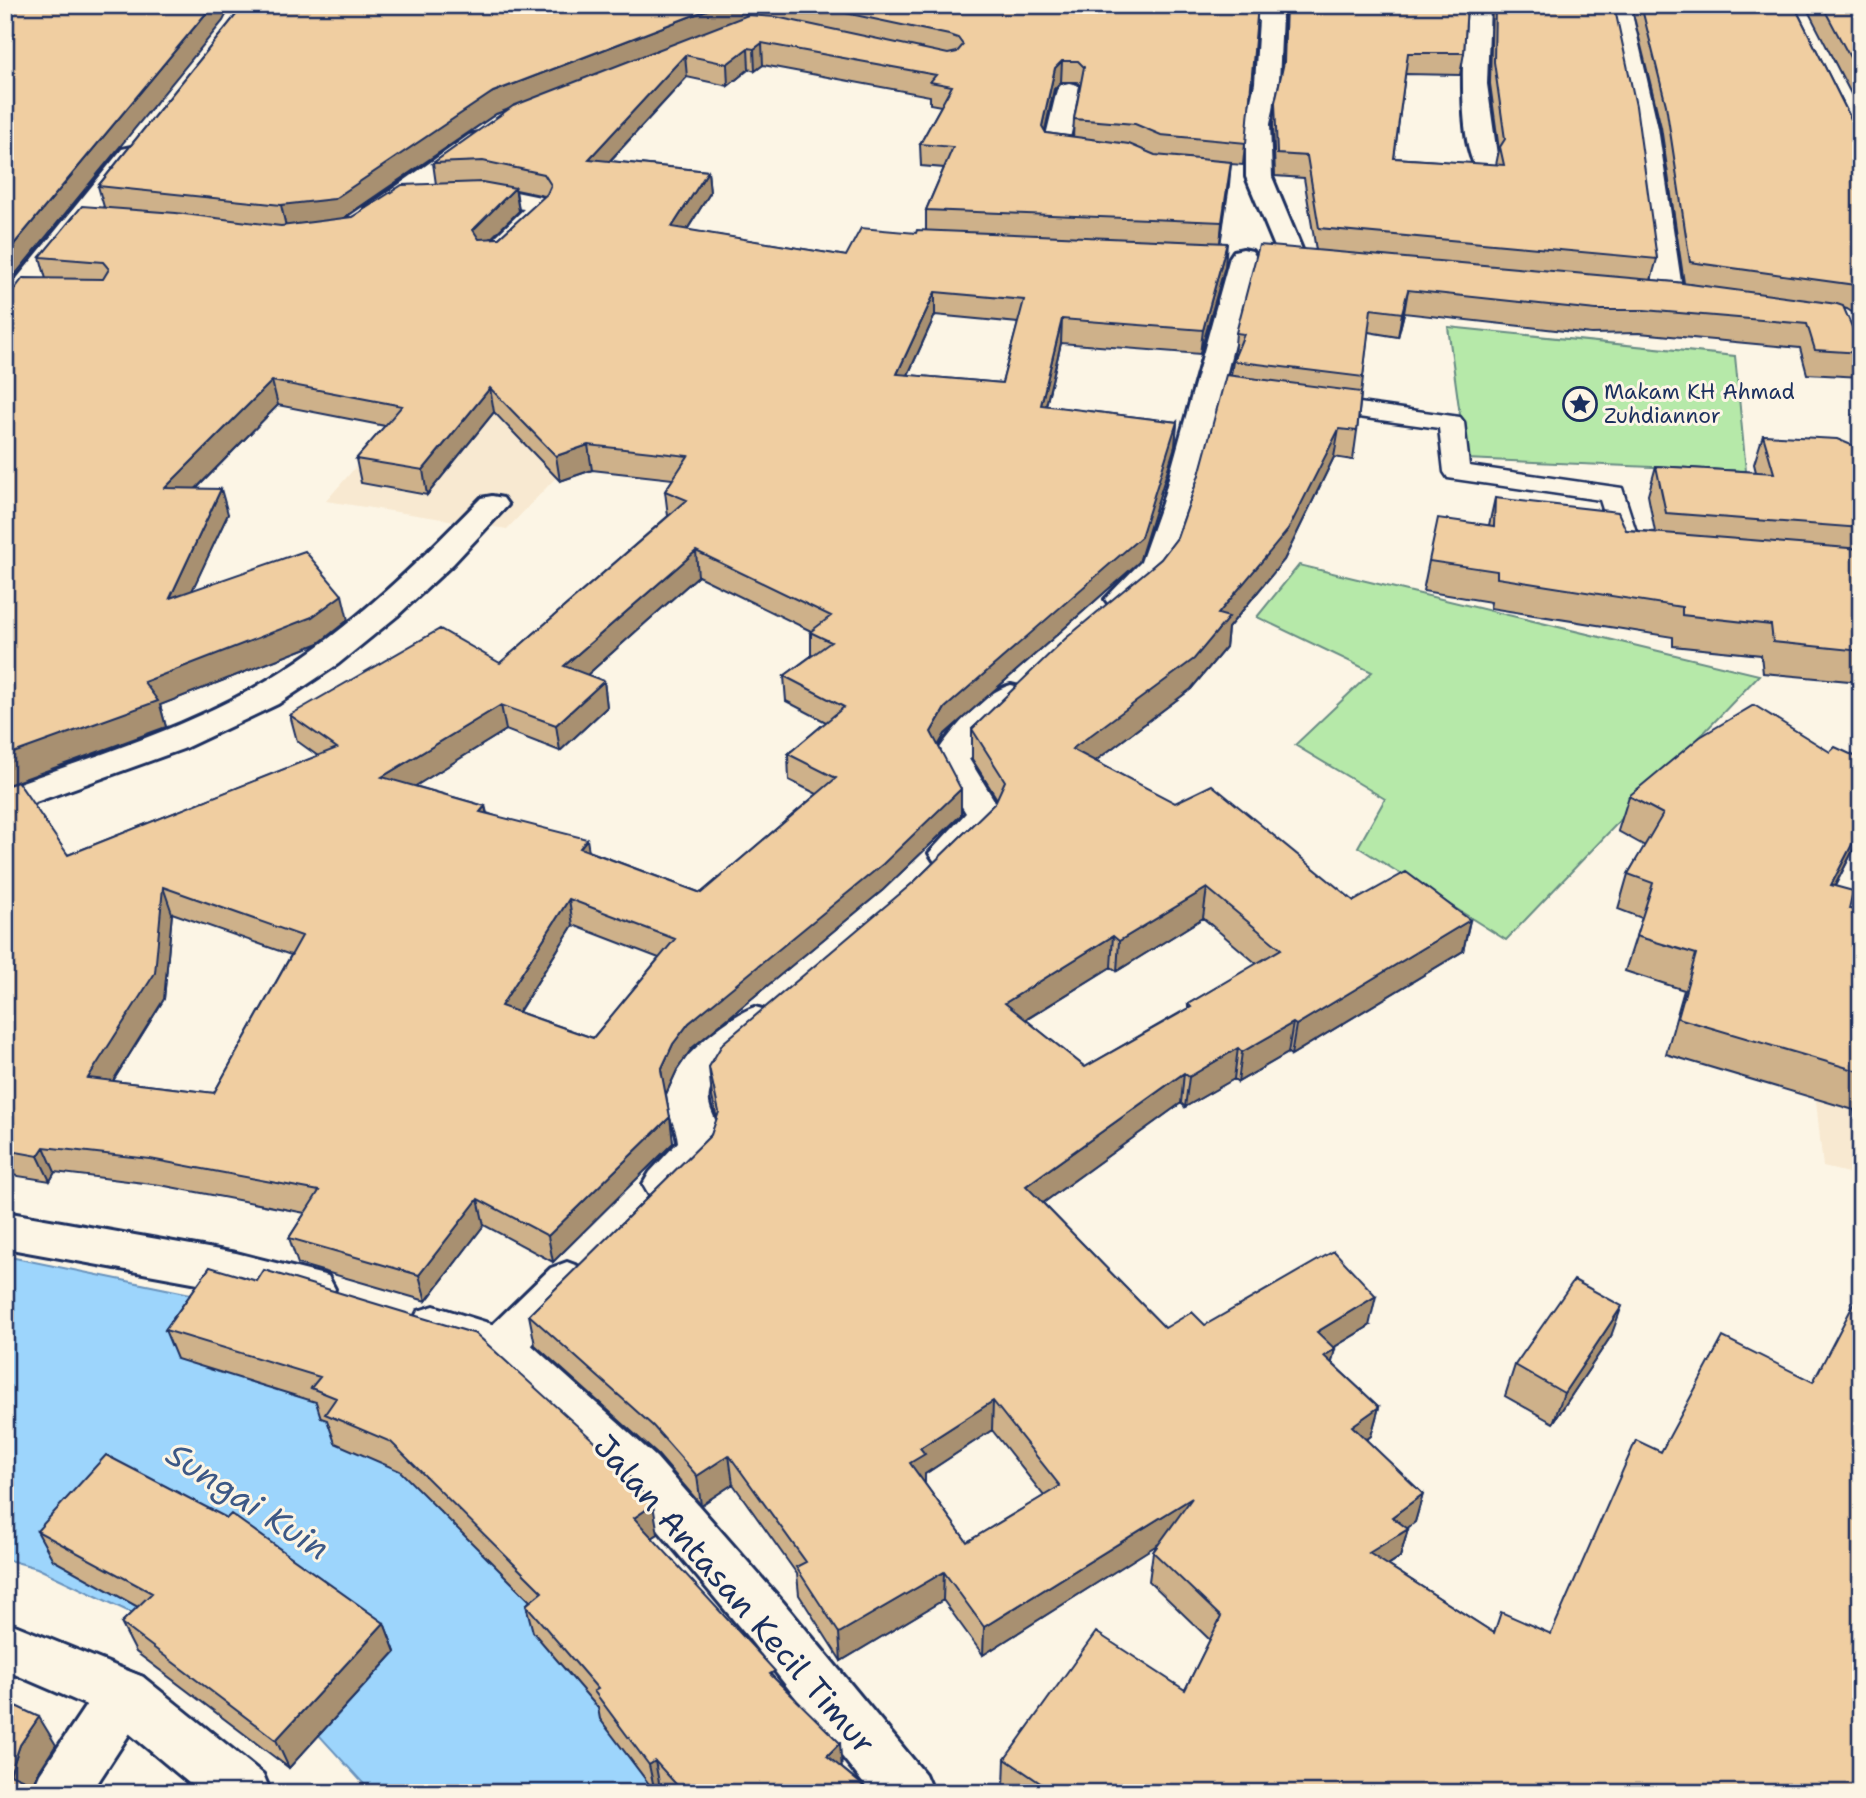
<svg xmlns="http://www.w3.org/2000/svg" width="1866" height="1798" font-family="'Shantell Sans',sans-serif">
	<style>
		.built { fill: #f8e9d1 }
		.green { fill: #b6e9a9; stroke: #688c84; stroke-width: 2 }
		.water { fill: #9dd5fc; stroke: #6993bd; stroke-width: 2 }
		.lines { fill: none; stroke-linecap: round; stroke-linejoin: round }
		.lane-casing { stroke: #1b2f5e; stroke-width: 5 }
		.street-casing { stroke: #1b2f5e; stroke-width: 6 }
		.secondary-casing { stroke: #1b2f5e; stroke-width: 6 }
		.lane { fill: #fcf5e5; fill-rule: evenodd }
		.street { fill: #fcf5e5; fill-rule: evenodd }
		.secondary { fill: #fcf5e5; fill-rule: evenodd }
		.wall { fill: #ceb18a; stroke: #1b2f5e; stroke-width: 2; fill-rule: evenodd }
		.shaded-wall { fill: #a89071; stroke: #1b2f5e; stroke-width: 2 }
		.building { fill: #f0cea1; stroke: #1b2f5e; stroke-width: 2; fill-rule: evenodd }
		.labels { text-anchor: middle; dominant-baseline: central; stroke-width: 6; stroke-linejoin: round; paint-order: stroke }
		.far-poi-label { font-size: 21px; fill: #1b2f5e; stroke: #fcf5e5; text-anchor: start }
		.near-street-label { font-size: 32px; fill: #1b2f5e; stroke: #fcf5e5 }
		.near-water-label { font-size: 33px; font-style: italic; fill: #3c5886; stroke: #fcf5e5 }
	</style>
	<rect width="100%" height="100%" fill="#fcf5e5"/>
	<filter id="ink" filterUnits="userSpaceOnUse"><feTurbulence type="fractalNoise" baseFrequency=".0143" numOctaves="2"/><feDisplacementMap in="SourceGraphic" scale="14" xChannelSelector="R" yChannelSelector="G"/><feConvolveMatrix kernelMatrix="1 2 1 2 8 2 1 2 1" color-interpolation-filters="sRGB"/></filter>
	<g filter="url(#ink)">
		<path class="built" d="M559,234L765,258L507,529L326,501Z
			M1795,901L1861,913V1176L1823,1167Z"/>
		<path class="green" d="M1448,327L1735,356L1746,471L1466,459Z
			M1299,565L1759,675L1506,940L1358,847L1385,799L1295,745L1372,672L1257,617Z"/>
		<path class="water" d="M5,1256L210,1298L757,1793H372L265,1676L37,1568L5,1559Z"/>
		<g class="lines">
			<g class="lane-casing">
				<path id="lane" d="M1316,397L1460,417L1464,422L1469,466L1622,488L1640,544L1648,551L1644,557H1618L1600,500L1448,478L1444,472L1439,428L1307,410L1303,405L1307,400Z"/>
			</g>
			<g class="street-casing">
				<path id="street" d="M1178,5H1246L1279,10L1282,15L1279,83L1270,124L1272,177L1306,259L1302,265H1284L1280,259L1246,177V124L1255,83L1259,20L1189,12Z
					M1468,5H1490L1487,84L1498,162L1494,167H1476C1458,141 1462,38 1468,5Z
					M1608,5H1630L1658,128L1683,295L1679,301H1659L1655,295L1634,128Z
					M1069,83L1077,85L1081,90L1069,142L1101,148L1104,153L1101,158C1084,162 1063,157 1046,153L1043,148L1057,90L1061,85Z
					M478,133L487,135L490,140L487,145L385,219H367L363,213L367,207L469,135Z
					M131,147L140,149L143,154L140,159L15,317L5,319V293L122,149Z
					M486,186L545,198L552,209L514,246H496L492,240L524,209L455,200L451,195L455,190Z
					M1243,249L1252,251L1256,257L1194,503L1172,566L1134,606L1122,609L1110,606L1105,599L1141,562L1162,503L1230,257L1234,251Z
					M492,496L503,498L508,505L453,564L397,616L338,664L278,704L183,749L5,813V788C89,758 175,732 252,689C339,641 412,569 481,498Z
					M1011,685L1023,688L1028,696L969,759L1002,813C990,839 965,871 935,862L929,853L966,813L933,759C948,734 983,692 1011,685Z
					M755,1007L769,1011L775,1022C760,1049 725,1060 711,1088C702,1106 721,1122 721,1140C721,1160 686,1201 665,1201C661,1201 654,1198 650,1196L643,1184L650,1172L678,1142C677,1127 667,1114 666,1099C665,1067 727,1016 755,1007Z
					M567,1262L583,1268L590,1281L583,1294L517,1360L501,1366L485,1360L478,1346L485,1332L551,1268Z
					M124,1670L143,1677L150,1695L143,1713L91,1793H32L40,1774L105,1677Z"/>
			</g>
			<g class="secondary-casing">
				<path id="secondary" d="M5,1212L236,1253L328,1276L335,1289L328,1302L312,1308L198,1283L5,1248Z
					M434,1306L517,1332L656,1457L783,1602L925,1774L933,1793H871L747,1636L622,1487L485,1361L418,1339L411,1325L418,1311Z
					M5,1621L143,1677L263,1774L271,1793H201L105,1713L5,1670Z"/>
			</g>
			<use href="#lane" class="lane"/>
			<use href="#street" class="street"/>
			<use href="#secondary" class="secondary"/>
		</g>
		<path class="wall" d="M244,5H1258L1243,165L1231,164L1220,243L1225,266L1200,354L1061,343L1046,406L1177,422L1175,446L1139,562L945,734L938,746L961,815L883,890L692,1048L677,1070L666,1094L673,1143L553,1262L484,1225L426,1301L298,1264L289,1238L305,1213L160,1185L55,1172L50,1181L5,1174V786L68,855L318,756L297,741L290,715L500,663L668,516L665,491L673,479L592,470L560,481L494,412L427,495L361,483L356,459L385,426L278,405L196,489L228,514L192,590L348,620L319,643L160,705L166,727L5,786L10,295L46,279L40,257L104,207L98,186ZM763,65L930,96V104L941,106L920,144L921,166L944,168L926,210V231L846,256L687,230L710,193L708,171L610,161L687,77L728,86L749,69L755,71ZM1061,82H1077L1080,86L1074,119L1073,137L1046,133L1045,132L1054,89ZM512,108L433,163L436,184L352,217L345,218L496,114ZM516,190L545,196L499,238H491L519,211ZM935,315L1018,323L1002,383L908,375ZM698,576L811,631V656L784,676L786,701L826,722L788,754L789,780L817,794L701,893L487,813L485,806L415,786L506,730L560,751L607,707L604,681L587,675ZM172,913L291,955L214,1093L113,1081L164,999ZM573,925L659,958L593,1038L519,1012Z
			M1265,5H1467L1464,53L1460,75L1405,74L1394,158L1496,165L1499,150L1490,84L1492,5H1614L1657,259L1651,280L1684,283L1661,127L1631,5H1794L1853,123L1858,129L1861,130V318L1847,309L1843,308L1856,336L1861,337V377L1807,374L1800,348L1639,333L1591,334L1404,313L1398,337L1368,332L1357,431L1353,460L1334,457L1284,560L1228,628L1226,647L1191,689L1095,761L1354,901L1470,920L1463,951L1291,1055L1288,1053L1238,1082L1234,1079L1185,1107L1181,1103L1043,1203L1165,1328L1205,1325L1369,1326L1333,1348L1332,1363L1379,1407L1371,1436L1366,1440L1423,1494L1415,1522L1407,1528L1408,1529L1400,1557L1388,1565L1494,1633L1861,1793H1014L1004,1786L1005,1759L1185,1690L1210,1640L1149,1581L1153,1552L1158,1544L983,1655L943,1600L841,1661L799,1595L797,1574L733,1484L701,1505L658,1455L535,1345L529,1315L711,1135L717,1119L712,1097L709,1067L915,881L995,803L997,799L972,759V729L1161,559L1177,538L1199,475L1231,375L1233,361L1235,357H1234L1236,333L1316,250L1304,178L1275,176L1273,124L1275,102L1282,70L1285,15L1279,7ZM1203,918L1257,964L1188,1004V1008L1085,1067L1026,1020L1111,967L1117,971ZM992,1430L1044,1496L967,1542L925,1484V1474Z
			M1805,5H1861V113Z
			M1763,435L1861,449V686L1860,682L1763,673L1761,655L1673,646V637L1490,608L1491,602L1423,591L1429,561L1489,525L1495,498L1626,530L1655,532L1648,495L1656,466L1756,472L1754,464Z
			M1830,752L1861,759V835L1835,886L1849,909L1861,911V1161L1857,1160L1854,1110L1666,1054L1684,990L1625,971L1642,918L1618,909L1628,874L1645,846L1618,831L1629,796Z
			M210,1267L658,1534L652,1538L775,1679L842,1768L872,1793H665L660,1788L655,1792L600,1719L598,1708L533,1632L526,1605L530,1601L400,1471L335,1443L327,1420L321,1418L316,1402L177,1359L165,1330Z
			M1611,1336L1553,1423L1505,1396L1515,1365Z
			M37,1531L384,1623L395,1652L289,1768L136,1652L121,1623L138,1607L53,1560Z"/>
		<path class="shaded-wall" d="M213,5H231L223,21L9,282L5,288V255Z
			M720,5H745L746,17L496,114L339,221L286,227L281,205L493,92Z
			M762,43L763,65L755,71L754,49Z
			M748,48L749,69L728,86L727,64Z
			M685,55L687,77L591,181L589,159Z
			M1062,61L1061,82L1054,89L1041,148L1042,126L1055,68Z
			M1231,162L1229,185L1220,245L1222,222Z
			M708,171L710,193L674,250L672,227Z
			M515,188L519,211L476,253L473,230Z
			M1227,243L1225,266L1200,354L1203,330Z
			M1408,290L1404,313L1398,337L1402,313Z
			M935,292V315L897,399V374Z
			M1062,319L1061,343L1040,430L1041,405Z
			M272,381L278,405L172,513L165,488Z
			M490,388L494,412L427,495L423,470Z
			M1177,422L1175,446L1139,562L945,734L931,758V732L945,708Z
			M1339,429L1334,457L1284,560L1228,628L1226,647L1191,689L1070,780L1072,749L1218,614Z
			M588,445L592,470L560,481L556,456Z
			M221,489L228,514L177,623L170,598Z
			M696,551L698,576L568,692L564,666Z
			M342,595L348,620L319,643L160,705L166,727L5,786V756L144,682Z
			M604,681L607,707L560,751L556,725Z
			M501,705L506,730L388,803L382,777Z
			M961,789V815L883,890L692,1048L677,1070L665,1096L661,1070L673,1044L689,1023Z
			M485,806L490,831L480,812Z
			M1861,827V835L1817,920L1831,885Z
			M587,839L591,865L580,848Z
			M163,887L172,913L164,999L99,1103L88,1078Z
			M1207,888L1203,918L1117,971L1119,941Z
			M569,899L573,925L506,1032L501,1006Z
			M1470,920L1463,951L1291,1055L1296,1025Z
			M1113,936L1111,967L1004,1033L1005,1003Z
			M1293,1023L1288,1053L1238,1082L1242,1052Z
			M1238,1048L1234,1079L1185,1107L1189,1077Z
			M1184,1073L1181,1103L1025,1216L1026,1186Z
			M670,1117L673,1143L553,1262L548,1236Z
			M44,1147L55,1172L50,1181L38,1156Z
			M478,1199L484,1225L426,1301L419,1275Z
			M1376,1296L1369,1326L1311,1361L1317,1332Z
			M1622,1306L1611,1336L1553,1423L1564,1393Z
			M1335,1349L1328,1379L1324,1356Z
			M993,1401L992,1430L925,1474V1483L911,1492L910,1463L920,1448Z
			M1379,1407L1371,1436L1345,1455L1352,1426Z
			M729,1455L733,1484L701,1505L697,1476Z
			M1423,1494L1415,1522L1399,1535L1408,1529L1400,1557L1362,1581L1369,1553L1392,1517Z
			M1192,1498L1187,1526L983,1655L984,1627Z
			M653,1505L658,1534L639,1546L634,1518Z
			M944,1572L943,1600L841,1661L839,1633Z
			M384,1623L395,1652L289,1768L276,1740Z
			M39,1717L56,1745L38,1773L31,1793L10,1774L20,1745Z
			M840,1743L842,1770L827,1756Z
			M655,1761L660,1788L655,1792L649,1765Z"/>
		<path class="building" d="M5,5H213L5,255Z
			M244,5H720L493,92L334,199L281,205L98,186Z
			M808,5H1258L1246,143L1161,135L1135,124L1074,119L1084,67L1078,61H1062L1055,68L1042,126L1046,133L1129,144L1155,155L1231,162L1222,222L926,210L953,147L920,144L952,86L930,82L936,75L762,43L754,49L748,48L727,64L685,55L589,159L708,171L672,227L846,256L861,228L916,233L917,230L1227,243L1203,330L1062,319L1041,405L1177,422L1141,537L945,708L931,732L961,789L883,864L689,1023L673,1044L661,1070L670,1117L548,1236L478,1199L419,1275L289,1238L319,1191L150,1159L44,1147L38,1156L5,1150V786L18,782L68,855L337,748L290,715L440,629L500,663L687,500L665,491L688,456L588,445L556,456L490,388L423,470L356,459L402,406L272,381L165,488L221,489L170,598L305,551L342,595L312,617L144,682L158,701L5,756V296L10,295L23,278L103,279L109,269L103,262L40,257L82,206L176,213L281,226L352,217L402,185L482,182L515,188L473,230L479,239L499,238L547,194L551,185L544,174L483,161L433,163L513,106L748,15L776,17L948,54L957,52L963,45L958,38L949,35ZM935,292L1024,300L1002,383L897,374ZM696,551L831,616L810,632L831,642L784,676L844,707L788,754L836,778L701,893L580,848L587,839L480,812L485,806L382,777L501,705L556,725L604,681L564,666ZM163,887L302,936L214,1093L88,1078L155,973ZM569,899L675,939L593,1038L501,1006Z
			M1286,5H1467L1464,53H1408L1394,158L1504,165L1500,147L1505,139L1494,62L1495,5H1614L1636,106L1657,259L1319,228L1307,156L1277,154L1275,102L1284,62Z
			M1641,5H1794L1853,123L1858,129L1861,130V289L1855,285L1690,262L1666,105Z
			M1822,5H1861V78Z
			M1259,245L1675,282L1837,304L1843,306L1856,336L1861,337V353L1815,350L1807,324L1644,310H1596L1408,290L1402,313L1371,309L1363,377L1233,361L1244,334L1236,333Z
			M1226,375L1361,392L1357,431L1339,429L1288,530L1218,614L1229,617L1194,659L1072,749L1175,803L1212,785L1354,901L1406,872L1470,920L1296,1025L1293,1023L1242,1052L1238,1048L1189,1077L1184,1073L1026,1186L1165,1328L1192,1312L1205,1325L1334,1251L1376,1296L1317,1332L1335,1349L1324,1356L1379,1407L1352,1426L1423,1494L1392,1517L1408,1529L1369,1553L1494,1633L1501,1612L1551,1634L1636,1440L1661,1452L1723,1337L1813,1382L1861,1290V1793H1248L1237,1787L1235,1793H1055L1005,1759L1096,1632L1185,1690L1221,1617L1153,1552L1192,1498L984,1627L944,1572L839,1633L796,1567L806,1562L729,1455L697,1476L653,1426L529,1315L711,1135L719,1112L709,1067L723,1043L915,881L995,803L1005,781L972,729L1065,639L1161,559L1177,538L1199,475ZM1207,888L1281,949L1188,1004L1191,1007L1085,1067L1005,1003L1113,936L1119,941ZM993,1401L1060,1486L967,1542L910,1463L925,1454L920,1448Z
			M1763,435L1837,439L1861,449V528L1666,513L1656,466L1774,473Z
			M1495,498L1618,512L1626,530L1861,549V651L1773,642L1771,625L1682,615V607L1497,578V571L1429,561L1438,518L1494,526Z
			M1754,705L1830,752L1835,747L1861,759V827L1831,885L1853,891L1849,909L1861,911V1072L1678,1018L1696,954L1636,936L1653,883L1628,874L1663,814L1629,796L1700,737Z
			M210,1267L257,1281L264,1270L476,1334L615,1460L653,1505L634,1518L775,1671L770,1674L840,1743L827,1756L872,1793H684L655,1761L649,1765L594,1691L598,1689L526,1605L542,1592L391,1442L325,1414L336,1398L311,1388L320,1377L165,1330Z
			M1574,1280L1622,1306L1564,1393L1515,1365Z
			M106,1455L227,1518L231,1514L384,1623L276,1740L121,1623L152,1593L37,1531Z
			M5,1701L39,1717L20,1745L10,1774L54,1793H5Z"/>
	</g>
	<defs>
		<g id="sight-ring" transform="scale(1.75)"><circle r="9.5" fill="#fcf5e5" stroke="#1b2f5e" stroke-width="1.5"/><path d="M0-6L1.8-2.2L6-1.7L2.9 1.2L3.7 5.4L0 3.3L-3.7 5.4L-2.9 1.2L-6-1.7L-1.8-2.2Z" fill="#1b2f5e"/></g>
	</defs>
	<g fill-rule="evenodd">
		<use href="#sight-ring" x="1580" y="404"/>
	</g>
	<g class="labels">
		<g class="far-poi-label">
			<text x="1604" y="392">Makam KH Ahmad<tspan x="1604" dy="24">Zuhdiannor</tspan></text>
		</g>
		<g class="near-street-label">
			<text transform="translate(735 1594) rotate(49)">Jalan Antasan Kecil Timur</text>
		</g>
		<g class="near-water-label">
			<text transform="translate(248 1501) rotate(33)">Sungai Kuin</text>
		</g>
	</g>
	<rect width="1866" height="1798" fill="none" stroke="#fcf5e5" stroke-width="28"/>
	<rect x="14" y="14" width="1838" height="1770" fill="none" stroke="#1b2f5e" stroke-width="2.5" filter="url(#ink)"/>
</svg>
